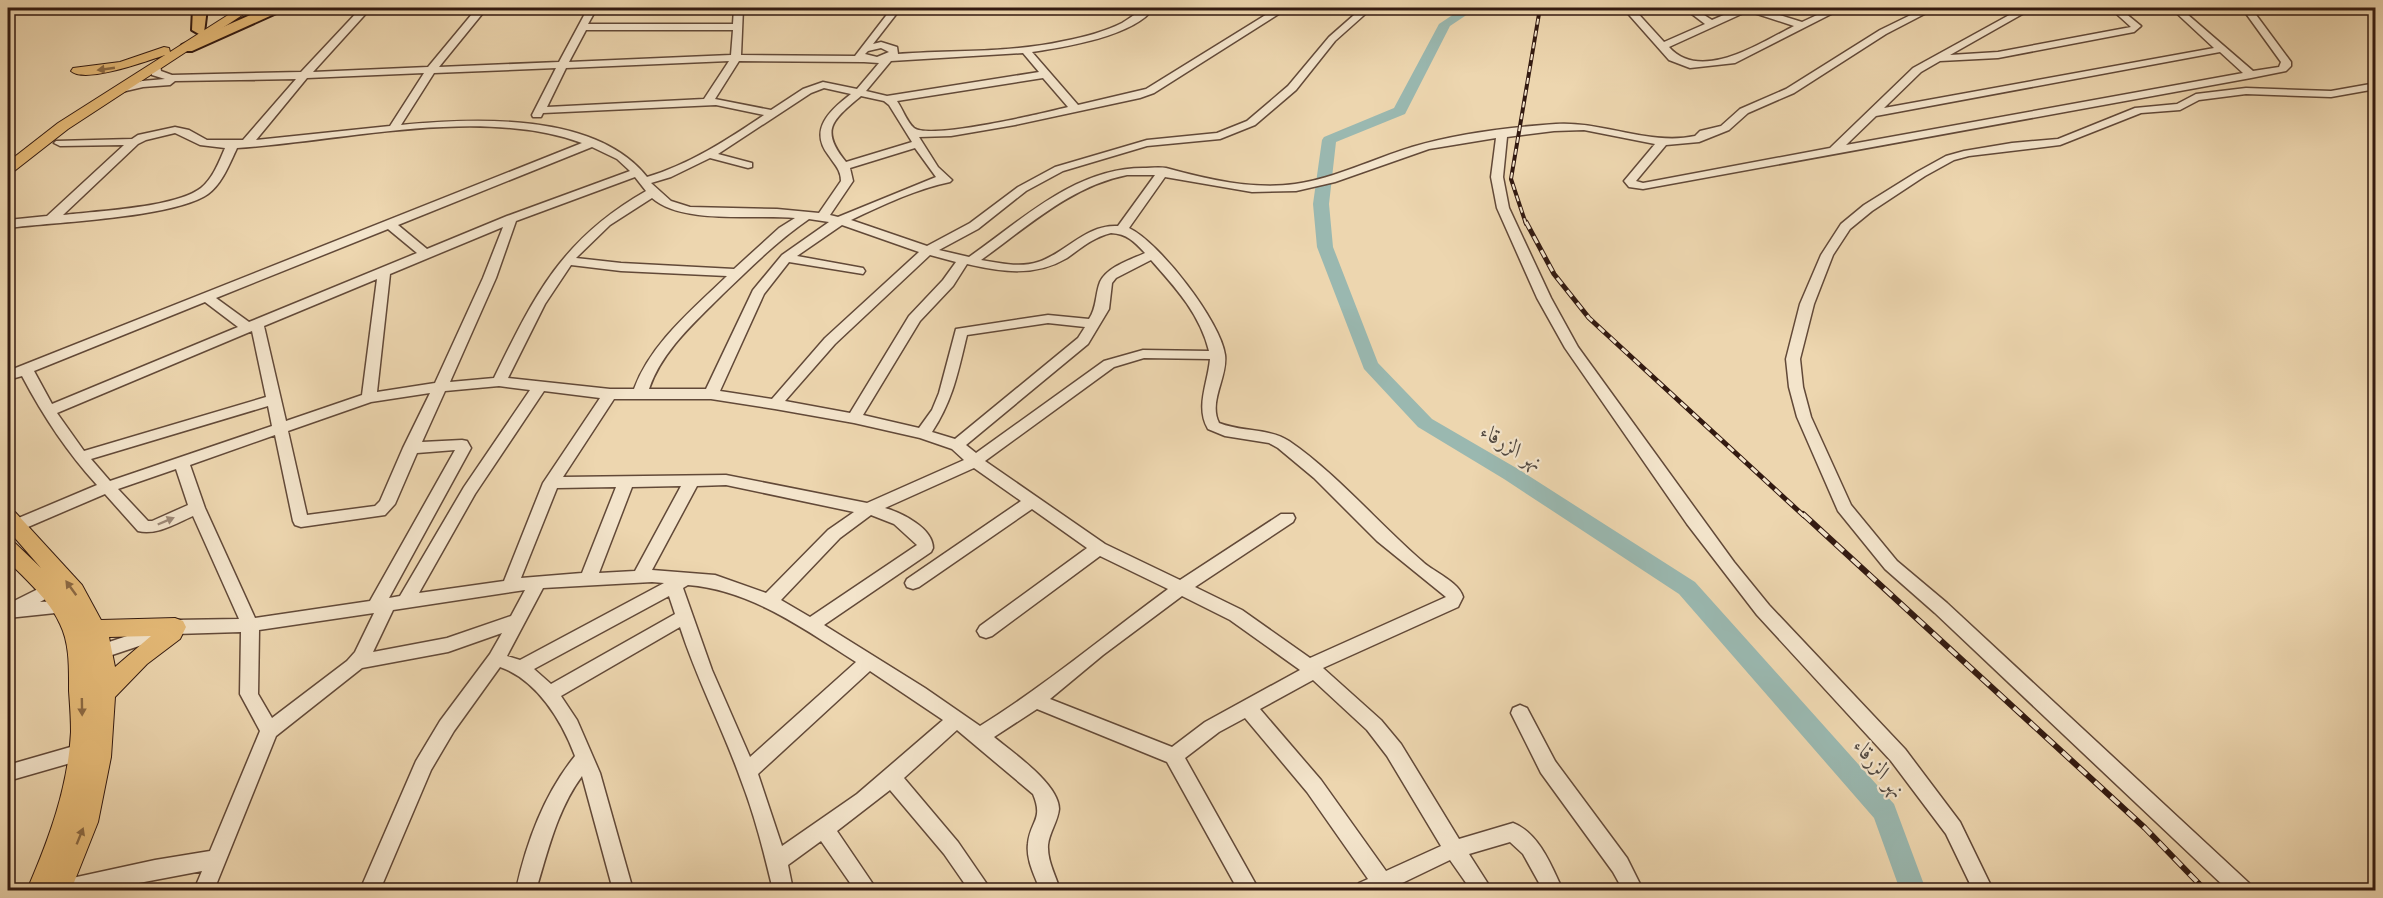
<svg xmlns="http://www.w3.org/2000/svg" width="2383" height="898" font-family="'Sorts Mill Goudy',Amiri,serif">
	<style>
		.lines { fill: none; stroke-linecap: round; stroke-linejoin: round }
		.river { fill: #9ab8b0; fill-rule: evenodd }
		.minor-casing { stroke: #624938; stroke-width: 3 }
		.major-casing { stroke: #331a11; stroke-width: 2 }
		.highway-casing { stroke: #331a11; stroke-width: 4 }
		.minor { fill: #f3e4cb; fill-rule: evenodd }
		.major { fill: #e6bb78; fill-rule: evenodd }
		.highway { fill: #e6bb78; fill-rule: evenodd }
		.rail-far2-casing { stroke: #331a11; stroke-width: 4 }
		.rail-far1-casing { stroke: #331a11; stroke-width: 5 }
		.rail-casing { stroke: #331a11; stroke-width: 6 }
		.rail-far2 { stroke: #f3e4cb; stroke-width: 2; stroke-dasharray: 6; stroke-linecap: butt }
		.rail-far1 { stroke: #f3e4cb; stroke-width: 3; stroke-dasharray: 8; stroke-linecap: butt }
		.rail { stroke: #f3e4cb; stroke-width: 4; stroke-dasharray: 11; stroke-linecap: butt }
		.oneway { fill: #8c6a44 }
		.oneway2 { fill: #9d8977 }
		.labels { text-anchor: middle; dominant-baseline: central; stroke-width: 4.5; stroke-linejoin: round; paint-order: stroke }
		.water-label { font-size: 22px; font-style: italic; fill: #524941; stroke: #f3e4cb }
	</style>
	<rect width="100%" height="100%" fill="#edd6af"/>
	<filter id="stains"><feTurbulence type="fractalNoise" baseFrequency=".00333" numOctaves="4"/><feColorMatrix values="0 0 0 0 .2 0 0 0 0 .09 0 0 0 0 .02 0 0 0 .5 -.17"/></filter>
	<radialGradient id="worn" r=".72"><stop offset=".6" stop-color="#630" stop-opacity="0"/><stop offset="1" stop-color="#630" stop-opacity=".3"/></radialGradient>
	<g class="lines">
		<path class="river" d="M1463,8H1477L1450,26L1405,114L1336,142L1329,204L1333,247L1378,363L1432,419L1518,469L1695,582L1894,804L1926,890H1900L1874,818L1679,594L1504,479L1418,427L1364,369L1317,247L1313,204L1322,140L1324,137L1394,108L1439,24Z"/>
		<g class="minor-casing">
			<path id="minor" d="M361,8H371L313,72L428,67L477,8H487L439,67L559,62L588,8H597L588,24H733L734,8H743L741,55L855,56L892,8H901L873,44L881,42L897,47L898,54C953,50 1010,53 1064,41C1084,37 1104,32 1122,23C1134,16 1140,8 1154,8C1134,36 1066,47 1032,52L1078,105L1146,89L1277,8H1288L1154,93L1140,98L1015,125L951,136L919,137L938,167L952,180L950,182C916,189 883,205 851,220L927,246L970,223L1018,187L1055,167L1147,140L1217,133L1247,121L1288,86L1329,37L1362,8H1372L1335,41L1296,90L1255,125L1220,139L1147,146L1063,171L1026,191L978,229L939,250L969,257C1022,220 1075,168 1143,168C1150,168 1160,167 1166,168C1206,179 1253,190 1295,184C1336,178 1373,159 1412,147C1455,134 1511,127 1556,124C1603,121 1650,146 1695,136L1700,131L1721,126L1740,109L1786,89L1880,30L1925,8H1936L1886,34L1794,93L1748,113L1729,130L1699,142L1666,145L1636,181L1643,183L1830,148L1913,68L2022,8H2033L1950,55L1998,52L2131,27L2110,8H2119L2141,26L2134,32L1998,58L1940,61L1921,72L1884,108L2214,48L2171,8H2180L2253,71L2279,67L2281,62L2242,8H2251L2291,62V66L2286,71L2251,78L1643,189L1629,187L1624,181L1655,144L1584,130L1554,131L1507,137L1503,177L1509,208L1551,298L1578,347L1734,562L1769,605L1905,749L1960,822L1993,890H1973L1946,834L1891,761L1757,615L1687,524L1565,348L1537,298L1497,208L1491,177L1496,138L1429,149L1335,182L1296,191L1252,192L1165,177L1129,228C1159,242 1221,322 1225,355C1228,377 1208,401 1219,423C1241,432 1269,428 1289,441C1336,473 1379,524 1423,562C1434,572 1459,582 1463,597L1458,607L1323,668L1381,720L1401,744L1459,839L1513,823C1537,832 1550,862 1560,884L1557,890H1543L1523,854L1510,842L1469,854L1492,890H1471L1450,860L1396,886L1398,890H1356L1359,883L1368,879L1307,792L1245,718L1219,732L1185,758L1259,890H1238L1167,762L1037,709L994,737C1012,752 1059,784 1059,809C1058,821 1049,833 1048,845C1047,861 1056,876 1060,890H1040C1035,876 1026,860 1028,844C1030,821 1044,820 1033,794L957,730L904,778L958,842L991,890H969L944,854L890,790L837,831L877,890H855L821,841L788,865L793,890H773C764,853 755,816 741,780C723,729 697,680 680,627L561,696L577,720L600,773L633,890H613L582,776C557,810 548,851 536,890H516C526,844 544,794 575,756C562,721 537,680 500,667L454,731L431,770L380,890H360L416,761L440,721L490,654L502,633L448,652L362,668L276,736L214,890H194L202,871L102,890H53L56,883L63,880L155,860L210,851L260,731L240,694L241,632L175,634L94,661L88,659L85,654L88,649L175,620L239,619L193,516C177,523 156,536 138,531L105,494L21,530H9L8,525L9,522L97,485C67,452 43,416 22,376L8,380V371L582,143C480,106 344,141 237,148C230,163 222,184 208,194C174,218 53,222 8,228V220L47,216L124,145L60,146L54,143L56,141L132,139L138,135L175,127L189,130L207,140H243L296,79L175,81L170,85L143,87L113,94V90L142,81L165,79L152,75V65H160L161,71L172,75L301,72ZM586,30H733L731,55L569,62ZM881,48L889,52L877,57L865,54L868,51ZM2220,52L2243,73L1846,145L1876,116ZM1023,53L1039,72L887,96L866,91L891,61ZM729,61L704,99L547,107L566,68ZM739,61L864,62L879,63L857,89L823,82L803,89L771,110L715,99ZM556,68L532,115L533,117H541L543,113L716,105L764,115C727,140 690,164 647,177C596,112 475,118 401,125L434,73ZM424,73L390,126L256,140L307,78ZM1043,78L1068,107C1044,113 931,140 914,128C907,122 902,108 897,101ZM824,88L851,94C830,110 808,130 829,156C835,165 841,170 841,181L819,213L777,209L690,207L671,201L651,183L671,177L710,158L748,168L752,167V163L718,154L811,93ZM861,96L884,101L889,105L912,142L846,162C819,129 833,120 861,96ZM175,133L200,145L225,148C219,162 213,178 201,188C175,208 96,211 63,215L138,144L146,140ZM592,147L617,159L630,171L507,216L427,249L398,225ZM915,148L936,177L838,217L830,215L853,181L850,168ZM1127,175H1155L1118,226C1086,224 1066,253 1038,262C1020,268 999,263 981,260C1027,227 1071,186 1127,175ZM635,177L646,191C562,239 535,294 494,378L450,382L496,278L516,221ZM652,198C682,225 755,214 795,218L779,228L734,269L621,263L576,258L610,225ZM809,219L829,222L782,255L753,290L706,389H649C662,351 694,323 722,295C750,268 777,241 809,219ZM842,225L919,252L825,338L772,399L720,391L764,294L789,262L863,274L865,271L863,268L797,256ZM503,227L483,278L435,383L377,392L390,274ZM388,229L417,253L249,322L216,298ZM1111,233C1127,234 1134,241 1145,253C1130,260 1107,267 1100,282C1095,295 1097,307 1089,319L1048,315L956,329L939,393L932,410L919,428L863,415L920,321L953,286L967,264C1002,272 1035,277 1067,258C1081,248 1094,237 1111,233ZM930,255L956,262L943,280L909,316L850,413L785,401L835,344ZM1151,260C1175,287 1200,314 1209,351L1143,350L1104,361L976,453L966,445L1088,344L1109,309L1112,283L1116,278ZM571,265L621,271L727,276C692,310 651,343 634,389H610L508,378L545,304ZM377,279L362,395L286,421L264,326ZM205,302L238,327L52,404L34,371ZM1048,323L1085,327L1078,338L955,439L932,432C953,400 958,372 967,335ZM252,331L266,397L84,451L57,413ZM1144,358L1210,359C1208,383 1195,407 1208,429L1225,436L1269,443L1278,448L1314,478L1377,541L1446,597L1310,658L1242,610L1195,587L1293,522L1295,518L1293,514H1281L1180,580L1105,544L985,461L1114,367ZM499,386L530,390L464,487L400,596L389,598L471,448L467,441L462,440L422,442L445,391ZM544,391L600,398L543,483L504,581L419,593L475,494ZM430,393L403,448L380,501L375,506L307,515L288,431L371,402ZM614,399H711L775,409L854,423L920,438L952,449L964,460L867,503L726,475L563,477ZM268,406L272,426L110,481L91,459ZM275,435L293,521L295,525L301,527L385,515L395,504L417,453L455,450L370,601L255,618L205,508L190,465ZM974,468L1021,501L907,579L905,583L907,587L913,589L919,587L1032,509L1087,548L980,626L977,631L980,636L986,638L992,636L1100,556L1168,589C1105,635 1046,685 980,726L925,688L824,625L931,552L933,548C933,528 902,513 885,508ZM176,469L188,505L152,521H148L118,489ZM726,485L854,512L828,530L766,593L715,575L652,570L697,486ZM681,486L635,571L599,573L632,487ZM616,487L582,573L521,578L557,488ZM871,515L894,524L917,545L810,617L781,600L840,538ZM652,582L664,583L520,660L507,656L543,588ZM688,585C751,590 804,629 856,662L750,757L712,670L683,588ZM525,590L511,616L447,638L373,652L393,610ZM669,596L675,614L551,684L534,669ZM1182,596L1230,620L1300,670L1205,722L1172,747L1050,699L1103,655ZM374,613L355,652L347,661L272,718L258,694L259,630ZM870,671L943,720L857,794L782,846L758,774ZM1313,680L1367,730L1387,756L1441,846L1386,871L1321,780L1260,709Z
				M1623,8H1633L1664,42L1705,24L1684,8H1693L1712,20L1740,8H1757L1802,22L1832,8H1843L1735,63L1690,68L1669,60ZM1748,11L1794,26C1760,43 1701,83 1669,47Z
				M2376,83V89L2331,97L2246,94L2199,100L2180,110L2141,113L2060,145L1969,156L1954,160L1925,176L1872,211L1850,229L1833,255L1814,304L1800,359L1803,387L1811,417L1851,505L1897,561L1947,603L2249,883L2252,890H2228L1935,613L1885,569L1838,511L1797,417L1789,387L1786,359L1800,304L1821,255L1841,224L1864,205L1917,172L1946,156L1964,151L2012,143L2058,139L2135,108L2177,104L2196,94L2246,88L2331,91Z
				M48,584L54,586L56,590L54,594L40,602L59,601L65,602L68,607L65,612L8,618V604Z
				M1520,705L1527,708L1555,761L1627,858L1643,890H1623L1613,872L1541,773L1511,713L1513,708Z
				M81,744L88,746L90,752L88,758L8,781V765Z"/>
		</g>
		<g class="major-casing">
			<path id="major" d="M239,8H253L68,129L13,172L8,173V162L58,123L165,55C147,61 85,84 71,71L73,68L120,62L164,47L169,48L170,52Z
				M8,510L15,512L82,585L101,620L175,618L183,621L186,627L180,639L147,664L115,697L111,757L98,822L71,890H27C49,839 68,788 71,732C71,718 70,705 69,691C69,669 70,644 60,624C49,599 26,580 8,561V540L15,543L41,568L8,530ZM151,636L115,667L109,637Z"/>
		</g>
		<g class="highway-casing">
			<path id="highway" d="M193,8H207L204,33L199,34L192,30Z
				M266,8H283L281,11L192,51H182L180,48L182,45Z"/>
		</g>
		<use href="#minor" class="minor"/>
		<use href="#major" class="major"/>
		<use href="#highway" class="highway"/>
		<g class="rail-far2-casing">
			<path id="rail-far2" d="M1526,224L1511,179L1540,8"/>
		</g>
		<g class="rail-far1-casing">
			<path id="rail-far1" d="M1526,222L1554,274L1589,318L1804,516"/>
		</g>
		<g class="rail-casing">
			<path id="rail" d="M1803,514L2145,828L2205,890"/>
		</g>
		<use href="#rail-far2" class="rail-far2"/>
		<use href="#rail-far1" class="rail-far1"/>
		<use href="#rail" class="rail"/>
	</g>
	<defs><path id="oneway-solid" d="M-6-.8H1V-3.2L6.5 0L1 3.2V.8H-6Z" transform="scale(1.5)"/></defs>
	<g class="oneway">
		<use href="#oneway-solid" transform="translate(106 69) rotate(172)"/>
		<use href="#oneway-solid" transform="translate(71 588) rotate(-126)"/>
		<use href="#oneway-solid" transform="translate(82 707) rotate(89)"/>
		<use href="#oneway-solid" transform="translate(80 836) rotate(-68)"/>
	</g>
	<use class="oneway2" href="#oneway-solid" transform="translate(166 521) rotate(-23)"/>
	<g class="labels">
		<g class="water-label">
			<text transform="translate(1511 449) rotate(32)">نهر الزرقاء</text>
			<text transform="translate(1878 770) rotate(51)">نهر الزرقاء</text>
		</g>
	</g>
	<rect width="2383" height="898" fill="none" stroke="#edd6af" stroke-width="30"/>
	<rect x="9" y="9" width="2365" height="880" fill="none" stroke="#331a11" stroke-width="3"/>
	<rect x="15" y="15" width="2353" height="868" fill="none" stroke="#331a11" stroke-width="1.5"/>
	<rect width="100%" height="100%" filter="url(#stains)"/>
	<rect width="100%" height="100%" fill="url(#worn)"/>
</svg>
